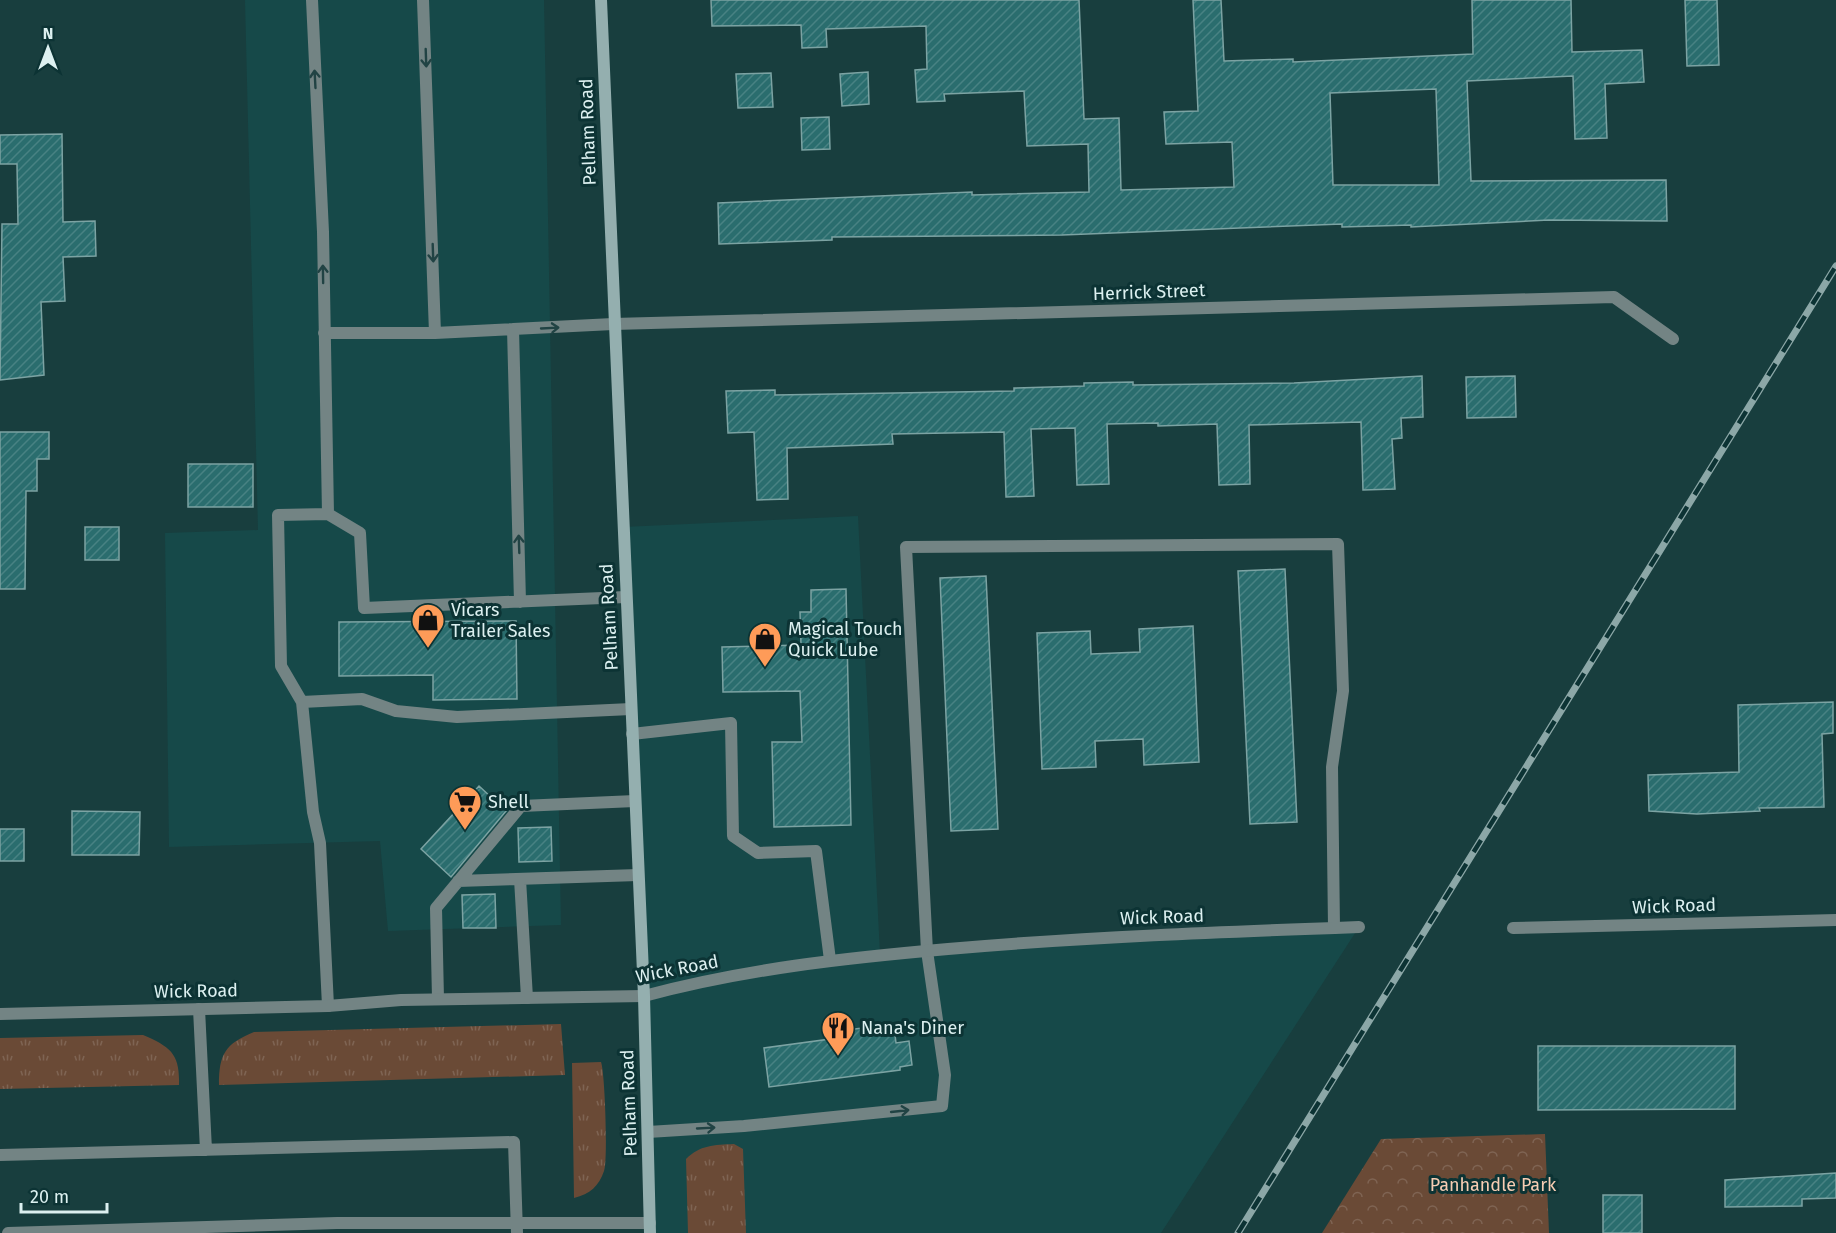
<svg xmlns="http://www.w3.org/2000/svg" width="1836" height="1233" font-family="'Fira Sans',sans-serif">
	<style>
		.built { fill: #164949 }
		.grass { fill: url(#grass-tufts) }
		.forest { fill: url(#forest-crowns) }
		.building { fill: url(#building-hatch); stroke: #7ca3a3; stroke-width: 1.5; fill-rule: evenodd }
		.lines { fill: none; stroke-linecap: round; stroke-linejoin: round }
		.service { stroke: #738484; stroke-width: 12 }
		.minor { stroke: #738484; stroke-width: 12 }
		.tertiary { stroke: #738484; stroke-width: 12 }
		.secondary { stroke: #94afaf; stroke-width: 12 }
		.rail-casing { stroke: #8ca7a7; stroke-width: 7 }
		.rail { stroke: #0c3334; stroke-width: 4.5; stroke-dasharray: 14; stroke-linecap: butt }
		.oneway { stroke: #214344 }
		.labels { text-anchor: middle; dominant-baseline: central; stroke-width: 6; stroke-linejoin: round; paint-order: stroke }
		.street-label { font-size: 18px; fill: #dcf0f0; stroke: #0c3334 }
		.poi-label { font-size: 18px; fill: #dcf0f0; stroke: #0c3334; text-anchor: start }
		.park-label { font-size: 18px; fill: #f7cdb3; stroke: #0c3334 }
	</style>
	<defs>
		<pattern id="grass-tufts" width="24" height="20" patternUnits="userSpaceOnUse" patternTransform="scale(1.5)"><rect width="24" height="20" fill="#6a4a36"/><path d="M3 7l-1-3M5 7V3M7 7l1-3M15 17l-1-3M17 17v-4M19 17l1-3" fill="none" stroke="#7f6453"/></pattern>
		<pattern id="forest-crowns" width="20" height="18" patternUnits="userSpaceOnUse" patternTransform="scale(1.5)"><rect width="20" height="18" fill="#6a4a36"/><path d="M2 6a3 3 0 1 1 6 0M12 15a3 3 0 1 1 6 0" fill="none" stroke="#7f6453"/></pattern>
		<pattern id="building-hatch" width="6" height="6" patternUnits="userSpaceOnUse" patternTransform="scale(1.5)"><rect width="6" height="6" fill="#2a6d6e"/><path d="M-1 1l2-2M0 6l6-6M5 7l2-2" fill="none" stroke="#488283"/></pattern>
	</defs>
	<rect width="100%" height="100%" fill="#183e3e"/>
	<path class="built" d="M245,0H544L561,925L388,931L380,841L169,847L165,533L258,530Z
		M858,516L880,954L1359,927L1161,1233H650L623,527Z"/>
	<path class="grass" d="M561,1024L565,1075L219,1085C219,1054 225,1044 254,1032Z
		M143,1035C171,1047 180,1054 179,1085L0,1089V1038Z
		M601,1062C605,1072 608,1161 604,1171C599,1186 590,1194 574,1198L572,1063Z
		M734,1144L743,1149L746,1233H688L686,1159C700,1145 714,1145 734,1144Z"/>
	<path class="forest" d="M1545,1134L1549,1233H1322L1381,1139Z"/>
	<path class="building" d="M711,0H1079L1084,119L1119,118L1121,190L1234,187L1232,142L1166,144L1164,112L1198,111L1193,0H1221L1224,61L1293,59V62L1473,54L1472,0H1571L1572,52L1642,50L1644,82L1605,84L1607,138L1575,139L1573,76L1467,81L1471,181L1666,180L1667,221L1549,220L1411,227V225L1342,227V224L1062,235L832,237V240L719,244L718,203L972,192V195L1089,192L1088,144L1027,146L1024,91L944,94L945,101L917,102L915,70L927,69L926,26L826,29L827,47L802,48L801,25L712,26ZM1436,89L1439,185H1333L1330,93Z
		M1685,0H1717L1719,65L1687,66Z
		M868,72L869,104L842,106L840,74Z
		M771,73L773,107L738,108L736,74Z
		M829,117L830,149L802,150L801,118Z
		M62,134L63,222L95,221L96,256L63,257L65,301L41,302L44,375L0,380L2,224H18L17,164H0V135Z
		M1422,376L1423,417L1401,418L1402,438L1392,439L1395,489L1363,490L1361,422L1249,425L1250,484L1219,485L1217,424L1158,426V423L1107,424L1109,484L1077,485L1075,428L1031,429L1034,496L1006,497L1004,432L892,434L893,444L787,448L788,499L757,500L754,432L728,433L726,391L775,390V395L1014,391V388L1084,386V383L1133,382V385L1294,383Z
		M1515,376L1516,417L1467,418L1466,377Z
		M0,432H49V459H37V491H26L25,589H0Z
		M188,464H253V507H188Z
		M85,527H119V560H85Z
		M1285,569L1297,822L1250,824L1238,571Z
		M986,576L998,829L951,831L940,578Z
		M846,589L851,825L774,827L772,742H802L800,691L723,692L722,647L801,645L800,612H811V590Z
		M516,621L517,699L433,700V675L339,676V622Z
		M1193,626L1199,762L1144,765L1143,739L1095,741L1096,767L1042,769L1037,633L1090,631L1091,654L1140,652L1139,629Z
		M1833,702V733L1822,734L1824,807L1759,808L1760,811L1697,814L1649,811L1648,775L1739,772L1738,705Z
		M479,786L506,811L451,877L421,849Z
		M72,811L140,812L139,855H72Z
		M551,827L552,861L519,862L518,828Z
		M0,829H24V861H0Z
		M495,894L496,928H463L462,895Z
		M879,1026L880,1032L890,1030L891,1035H895L896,1043L909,1041L912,1065L900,1067V1070L769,1087L764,1048L830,1039V1032Z
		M1538,1046H1735V1109L1538,1110Z
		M1836,1173V1198L1802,1199V1206L1725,1207V1180Z
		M1603,1195H1642V1233H1603Z"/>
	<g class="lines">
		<path class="service" d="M312,0L323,232L328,514L278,515L281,666L302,702L313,812L320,843L328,1006
			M423,0L435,333L613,324
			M513,329L520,602
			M324,333H435
			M328,514L360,533L364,608L626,597
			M302,702L362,699L396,711L457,717L631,709
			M632,734L731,723L733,836L758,853L816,851L830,960
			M520,879L527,998
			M458,881L638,875
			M438,999L436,908L521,806L635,801
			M199,1009L206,1150
			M648,1132L744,1126L942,1106L945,1075L927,951L906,547L1338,544L1343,691L1332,767L1334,928
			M0,1155L514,1142L517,1233
			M8,1233L337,1223H650"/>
		<path class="minor" d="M613,324L1614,297L1673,339
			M1513,928L1836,920
			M644,996C744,969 845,958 948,949C1085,937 1222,932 1359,927"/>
		<path class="tertiary" d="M0,1014L328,1006L401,1000L644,996"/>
		<path class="secondary" d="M601,0L644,996L650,1233"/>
		<g class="rail-casing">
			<path id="rail" d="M1238,1233L1836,266"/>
		</g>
		<use href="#rail" class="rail"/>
	</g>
	<defs><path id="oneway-shaft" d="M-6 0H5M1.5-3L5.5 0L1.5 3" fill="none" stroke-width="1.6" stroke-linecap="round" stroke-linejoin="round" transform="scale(1.5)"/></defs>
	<g class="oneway">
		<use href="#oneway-shaft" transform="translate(426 58) rotate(88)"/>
		<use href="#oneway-shaft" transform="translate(315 79) rotate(-93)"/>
		<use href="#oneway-shaft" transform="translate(433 253) rotate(88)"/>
		<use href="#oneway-shaft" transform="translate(323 274) rotate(-91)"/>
		<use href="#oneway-shaft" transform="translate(550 328) rotate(-3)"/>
		<use href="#oneway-shaft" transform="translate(519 544) rotate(-92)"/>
		<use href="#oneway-shaft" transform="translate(900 1111) rotate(-6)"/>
		<use href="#oneway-shaft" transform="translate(706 1128) rotate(-3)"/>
	</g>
	<defs>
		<g id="shop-pin" transform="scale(1.725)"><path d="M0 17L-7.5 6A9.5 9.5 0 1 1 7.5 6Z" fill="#fe9b58" stroke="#0c3334"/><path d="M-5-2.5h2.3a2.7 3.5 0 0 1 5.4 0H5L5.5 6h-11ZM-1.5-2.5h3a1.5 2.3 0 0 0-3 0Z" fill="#111"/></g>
		<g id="supermarket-pin" transform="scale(1.725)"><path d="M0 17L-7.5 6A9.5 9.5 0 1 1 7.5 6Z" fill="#fe9b58" stroke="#0c3334"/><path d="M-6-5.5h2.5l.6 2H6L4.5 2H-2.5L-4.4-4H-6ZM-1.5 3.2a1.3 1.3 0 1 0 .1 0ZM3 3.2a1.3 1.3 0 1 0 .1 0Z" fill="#111"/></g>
		<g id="restaurant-pin" transform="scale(1.725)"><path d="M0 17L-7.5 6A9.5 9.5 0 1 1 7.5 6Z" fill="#fe9b58" stroke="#0c3334"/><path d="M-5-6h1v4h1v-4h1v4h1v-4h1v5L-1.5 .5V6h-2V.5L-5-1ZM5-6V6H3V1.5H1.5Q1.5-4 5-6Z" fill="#111"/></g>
	</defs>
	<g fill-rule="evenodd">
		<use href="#shop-pin" x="428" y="620"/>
		<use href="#shop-pin" x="765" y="639"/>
		<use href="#supermarket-pin" x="465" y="802"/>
		<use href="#restaurant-pin" x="838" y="1028"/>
	</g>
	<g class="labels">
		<g class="street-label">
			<text transform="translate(588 132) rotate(-92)">Pelham Road</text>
			<text transform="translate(1149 292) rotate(-2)">Herrick Street</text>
			<text transform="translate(609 617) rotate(-93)">Pelham Road</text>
			<text transform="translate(1674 906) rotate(-2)">Wick Road</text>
			<text transform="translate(1162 917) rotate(-2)">Wick Road</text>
			<text transform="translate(677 969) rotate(-11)">Wick Road</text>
			<text transform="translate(196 991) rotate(-1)">Wick Road</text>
			<text transform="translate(629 1103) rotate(-92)">Pelham Road</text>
		</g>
		<g class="poi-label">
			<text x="451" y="610">Vicars<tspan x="451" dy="21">Trailer Sales</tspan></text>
			<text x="788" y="629">Magical Touch<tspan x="788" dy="21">Quick Lube</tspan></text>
			<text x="488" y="802">Shell</text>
			<text x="861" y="1028">Nana's Diner</text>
		</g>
		<g class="park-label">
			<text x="1493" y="1185">Panhandle Park</text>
		</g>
	</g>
	<g transform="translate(48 48)" stroke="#0c3334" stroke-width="4.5" paint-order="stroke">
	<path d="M0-4.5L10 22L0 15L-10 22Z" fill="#dcf0f0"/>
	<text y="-9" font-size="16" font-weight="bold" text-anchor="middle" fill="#dcf0f0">N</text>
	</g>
	<path d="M21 1203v9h86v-9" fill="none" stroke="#dcf0f0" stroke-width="3"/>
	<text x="30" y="1203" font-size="18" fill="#dcf0f0" stroke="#0c3334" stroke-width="4.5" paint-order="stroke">20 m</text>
</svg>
